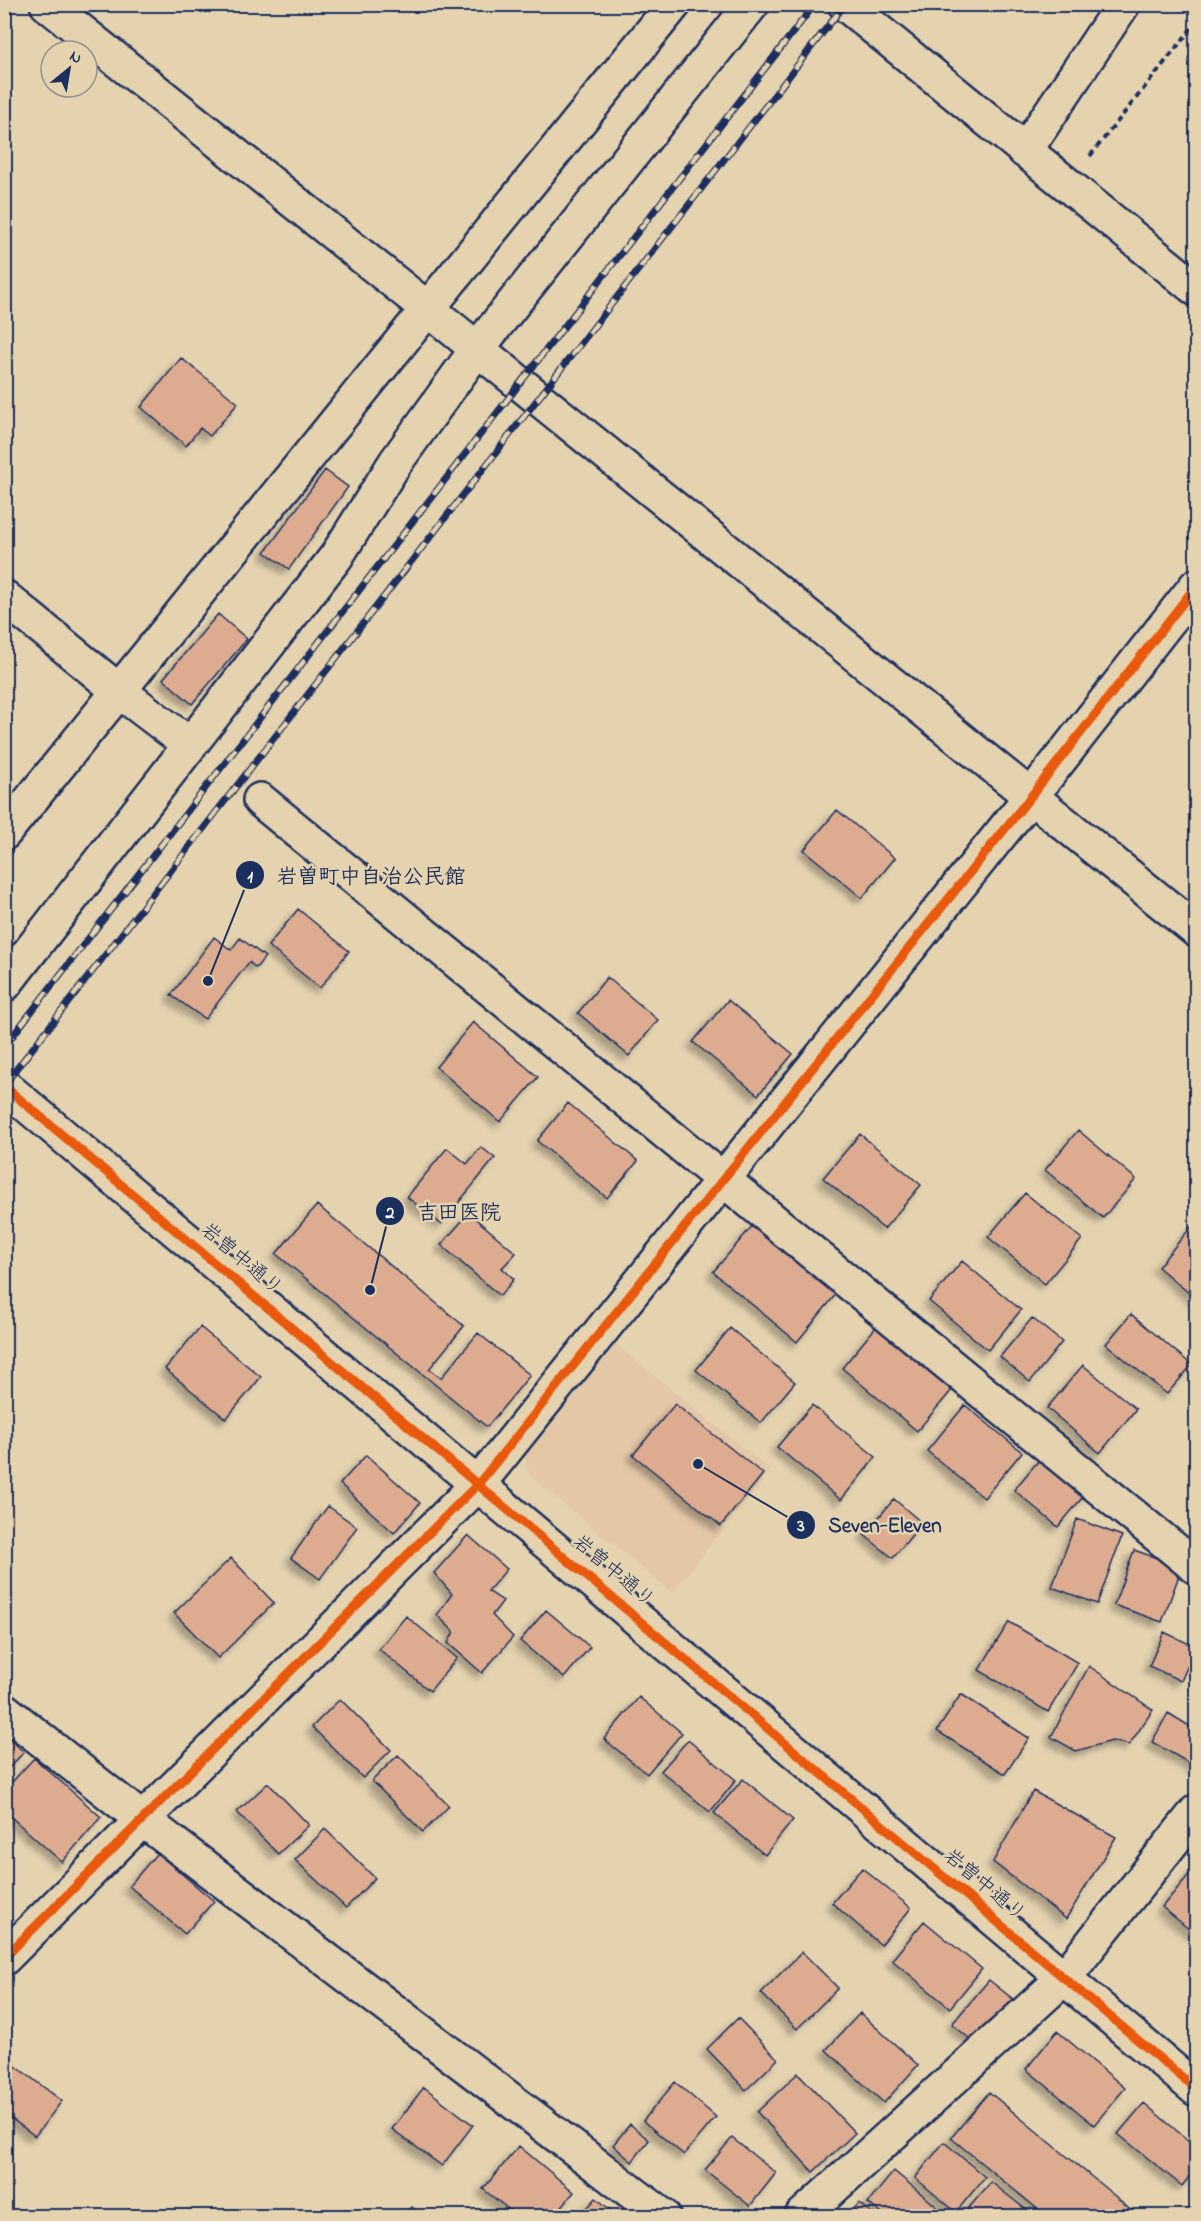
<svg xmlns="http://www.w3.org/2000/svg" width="1201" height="2221" font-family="'Indie Flower','Klee One',sans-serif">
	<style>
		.built { fill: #e3c7a6 }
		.building { fill: #ddab8f; stroke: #1b2f5e; stroke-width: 1.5; filter: url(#shadow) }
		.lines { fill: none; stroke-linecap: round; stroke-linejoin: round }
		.minor-casing { stroke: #1b2f5e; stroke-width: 38 }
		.path { stroke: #1b2f5e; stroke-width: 4; stroke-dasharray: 6 4.5; stroke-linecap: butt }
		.minor { stroke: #e5d3b0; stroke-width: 33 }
		.rail-casing { stroke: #1b2f5e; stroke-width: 7 }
		.rail { stroke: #e5d3b0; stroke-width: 4.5; stroke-dasharray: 14; stroke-linecap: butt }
		.cycleway-casing { stroke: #e5d3b0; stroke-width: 13 }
		.cycleway { stroke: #e8590c; stroke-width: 9 }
		.labels { text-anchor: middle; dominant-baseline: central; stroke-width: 5; stroke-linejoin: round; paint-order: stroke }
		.street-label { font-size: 20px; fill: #1b2f5e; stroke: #e5d3b0 }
		.leader { fill: none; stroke: #1b2f5e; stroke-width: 2 }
		.callout-dot { fill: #1b2f5e; stroke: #e5d3b0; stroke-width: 2 }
		.mark-label { font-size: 18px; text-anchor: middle; font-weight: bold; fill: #fff }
		.callout-label { font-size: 21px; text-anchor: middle; font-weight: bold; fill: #1b2f5e; stroke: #e5d3b0; stroke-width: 5; stroke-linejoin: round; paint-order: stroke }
	</style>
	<defs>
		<filter id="shadow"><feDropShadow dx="-5.5" dy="5.5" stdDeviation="3" flood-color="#0004"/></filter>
	</defs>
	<rect width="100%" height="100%" fill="#e5d3b0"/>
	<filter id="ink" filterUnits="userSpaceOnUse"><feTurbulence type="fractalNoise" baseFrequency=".0167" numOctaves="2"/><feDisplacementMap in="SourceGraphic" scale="12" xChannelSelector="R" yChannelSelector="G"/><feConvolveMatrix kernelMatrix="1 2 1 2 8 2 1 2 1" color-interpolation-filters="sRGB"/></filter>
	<g filter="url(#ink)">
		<path class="built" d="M615,1344L770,1470L672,1593L529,1475L525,1455Z"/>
		<path class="building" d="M181,358L238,403L210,436L200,428L186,446L141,407Z
			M325,470L348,487L289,569L265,552Z
			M218,614L247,639L192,704L163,679Z
			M837,810L895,858L862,898L804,850Z
			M298,909L349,951L320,988L268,946Z
			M214,937L231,950L240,938L265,957L256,968L249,962L205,1019L171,995Z
			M607,977L658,1020L629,1056L578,1013Z
			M728,1000L793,1054L758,1095L693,1042Z
			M473,1022L538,1077L500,1122L436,1067Z
			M568,1103L638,1161L607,1198L537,1141Z
			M1078,1130L1136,1179L1103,1218L1045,1170Z
			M860,1134L921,1185L884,1229L823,1178Z
			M481,1147L495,1158L441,1224L407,1197L447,1148L467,1164Z
			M1025,1193L1082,1239L1045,1284L988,1237Z
			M317,1205L464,1326L429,1369L441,1378L478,1333L530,1375L487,1427L276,1254Z
			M469,1213L516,1253L502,1268L514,1279L500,1296L441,1245Z
			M754,1224L837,1293L797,1342L713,1272Z
			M1191,1227L1196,1231V1299L1158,1267Z
			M962,1261L1021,1310L988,1350L929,1301Z
			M1131,1314L1192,1365L1167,1394L1106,1344Z
			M1032,1318L1062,1342L1030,1382L1000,1357Z
			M200,1327L261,1377L226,1419L165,1369Z
			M876,1327L952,1390L917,1431L842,1368Z
			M730,1328L795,1382L761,1423L696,1370Z
			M1083,1365L1136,1409L1100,1453L1047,1408Z
			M675,1404L763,1474L721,1526L633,1455Z
			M812,1405L876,1457L841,1500L777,1447Z
			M965,1405L1022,1452L984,1498L927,1451Z
			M366,1455L420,1503L394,1533L340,1484Z
			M1043,1455L1087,1492L1058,1527L1014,1490Z
			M894,1499L922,1523L893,1558L864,1535Z
			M328,1506L357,1527L320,1579L291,1558Z
			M1077,1519L1122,1536L1097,1604L1052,1587Z
			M468,1535L507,1569L488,1591L503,1601L492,1615L513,1637L482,1673L448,1643L454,1632L437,1615L452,1594L434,1573Z
			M1134,1550L1182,1567L1162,1622L1114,1605Z
			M231,1558L274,1603L218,1658L174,1613Z
			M546,1610L590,1647L564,1678L520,1641Z
			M406,1616L457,1658L430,1691L379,1649Z
			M1009,1622L1078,1663L1048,1712L979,1670Z
			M1164,1632L1196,1647L1181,1681L1149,1666Z
			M1089,1666L1153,1710L1129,1745L1112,1741L1076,1751L1051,1737Z
			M961,1694L1029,1738L1005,1774L937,1731Z
			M639,1697L682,1733L647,1774L604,1739Z
			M340,1699L391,1750L363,1778L312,1727Z
			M1168,1713L1196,1730V1767L1152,1742Z
			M4,1734L24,1752L4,1773Z
			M688,1740L736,1780L710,1812L661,1771Z
			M398,1755L449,1806L423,1832L372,1781Z
			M34,1758L101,1817L62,1862L4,1811V1791Z
			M743,1779L793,1820L765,1855L714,1813Z
			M268,1783L309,1825L278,1854L237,1812Z
			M1033,1791L1116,1837L1066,1919L993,1862Z
			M325,1829L375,1878L346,1908L295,1860Z
			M157,1853L214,1901L185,1934L129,1886Z
			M1196,1866V1935L1162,1907Z
			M862,1868L911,1908L881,1945L832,1903Z
			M924,1921L982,1969L950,2008L892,1960Z
			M802,1952L838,1988L797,2029L761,1993Z
			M989,1980L1013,1999L976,2044L952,2024Z
			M860,2013L918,2065L884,2103L826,2050Z
			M738,2018L778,2059L746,2090L707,2049Z
			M1057,2031L1125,2088L1094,2125L1026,2069Z
			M13,2064L62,2101L35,2136L4,2113V2076Z
			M798,2073L855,2133L813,2172L757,2112Z
			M675,2082L716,2117L684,2155L643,2121Z
			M424,2087L473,2125L442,2166L392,2129Z
			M989,2092L1133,2211L1129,2216H1046L951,2138Z
			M1144,2103L1196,2147V2168L1182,2186L1118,2134Z
			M630,2124L649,2140L632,2162L613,2145Z
			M732,2138L776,2173L750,2206L705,2170Z
			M944,2142L985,2177L956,2212L915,2178Z
			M519,2146L574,2192L554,2216H517L483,2189Z
			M894,2171L948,2216H885L868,2203Z
			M991,2182L1034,2216H962Z
			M596,2198L618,2216H580Z
			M859,2203L875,2216H848Z
			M412,2207L423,2216H403Z"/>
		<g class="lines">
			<g class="minor-casing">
				<path id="minor" d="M47,4L428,309L1196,930
					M845,4L1196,289
					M1025,151L1123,4
					M4,597L119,691L190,745
					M260,800L1196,1567
					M4,833L674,4
					M4,985L336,557L395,463L477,349L752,4
					M4,1086L1196,2089
					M4,1710L143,1820L663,2216
					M4,1958L479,1483L1032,795L1196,586
					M802,2216L1065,1977L1196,1812"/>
			</g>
			<path class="path" d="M1090,156L1196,23"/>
			<use href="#minor" class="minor"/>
			<g class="rail-casing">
				<path id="rail" d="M4,1047L815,4
					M4,1085L845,4"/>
			</g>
			<use href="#rail" class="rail"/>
			<g class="cycleway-casing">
				<path id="cycleway" d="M4,1086L1196,2089
					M4,1958L479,1483L1032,795L1196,586"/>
			</g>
			<use href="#cycleway" class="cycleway"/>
		</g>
	</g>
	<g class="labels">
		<g class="street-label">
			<text transform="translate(241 1260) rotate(40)">岩曽中通り</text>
			<text transform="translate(613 1572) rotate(40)">岩曽中通り</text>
			<text transform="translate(984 1886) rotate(40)">岩曽中通り</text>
		</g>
	</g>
	<path class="leader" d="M208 981L250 875M370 1290L390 1211M698 1464L801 1525"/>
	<g class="callout-dot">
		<circle cx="208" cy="981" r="6"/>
		<circle cx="370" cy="1290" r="6"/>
		<circle cx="698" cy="1464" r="6"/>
		<circle cx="250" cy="875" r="15"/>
		<circle cx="390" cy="1211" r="15"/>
		<circle cx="801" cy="1525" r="15"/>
	</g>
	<g class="mark-label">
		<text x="250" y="882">1</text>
		<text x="390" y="1218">2</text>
		<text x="801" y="1531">3</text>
	</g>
	<g class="callout-label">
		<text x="371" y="883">岩曽町中自治公民館</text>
		<text x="459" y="1219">吉田医院</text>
		<text x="885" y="1532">Seven-Eleven</text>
	</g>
	<rect width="1201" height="2221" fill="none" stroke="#e5d3b0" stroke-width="24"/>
	<rect x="12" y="12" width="1177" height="2197" fill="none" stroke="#1b2f5e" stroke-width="2" filter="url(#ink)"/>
	<g transform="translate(69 69) rotate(30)"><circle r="28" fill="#e5d3b0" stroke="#94918f" stroke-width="1.5"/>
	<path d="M0-4.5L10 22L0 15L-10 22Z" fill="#1b2f5e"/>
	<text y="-9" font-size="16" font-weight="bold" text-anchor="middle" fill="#1b2f5e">N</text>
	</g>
</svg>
